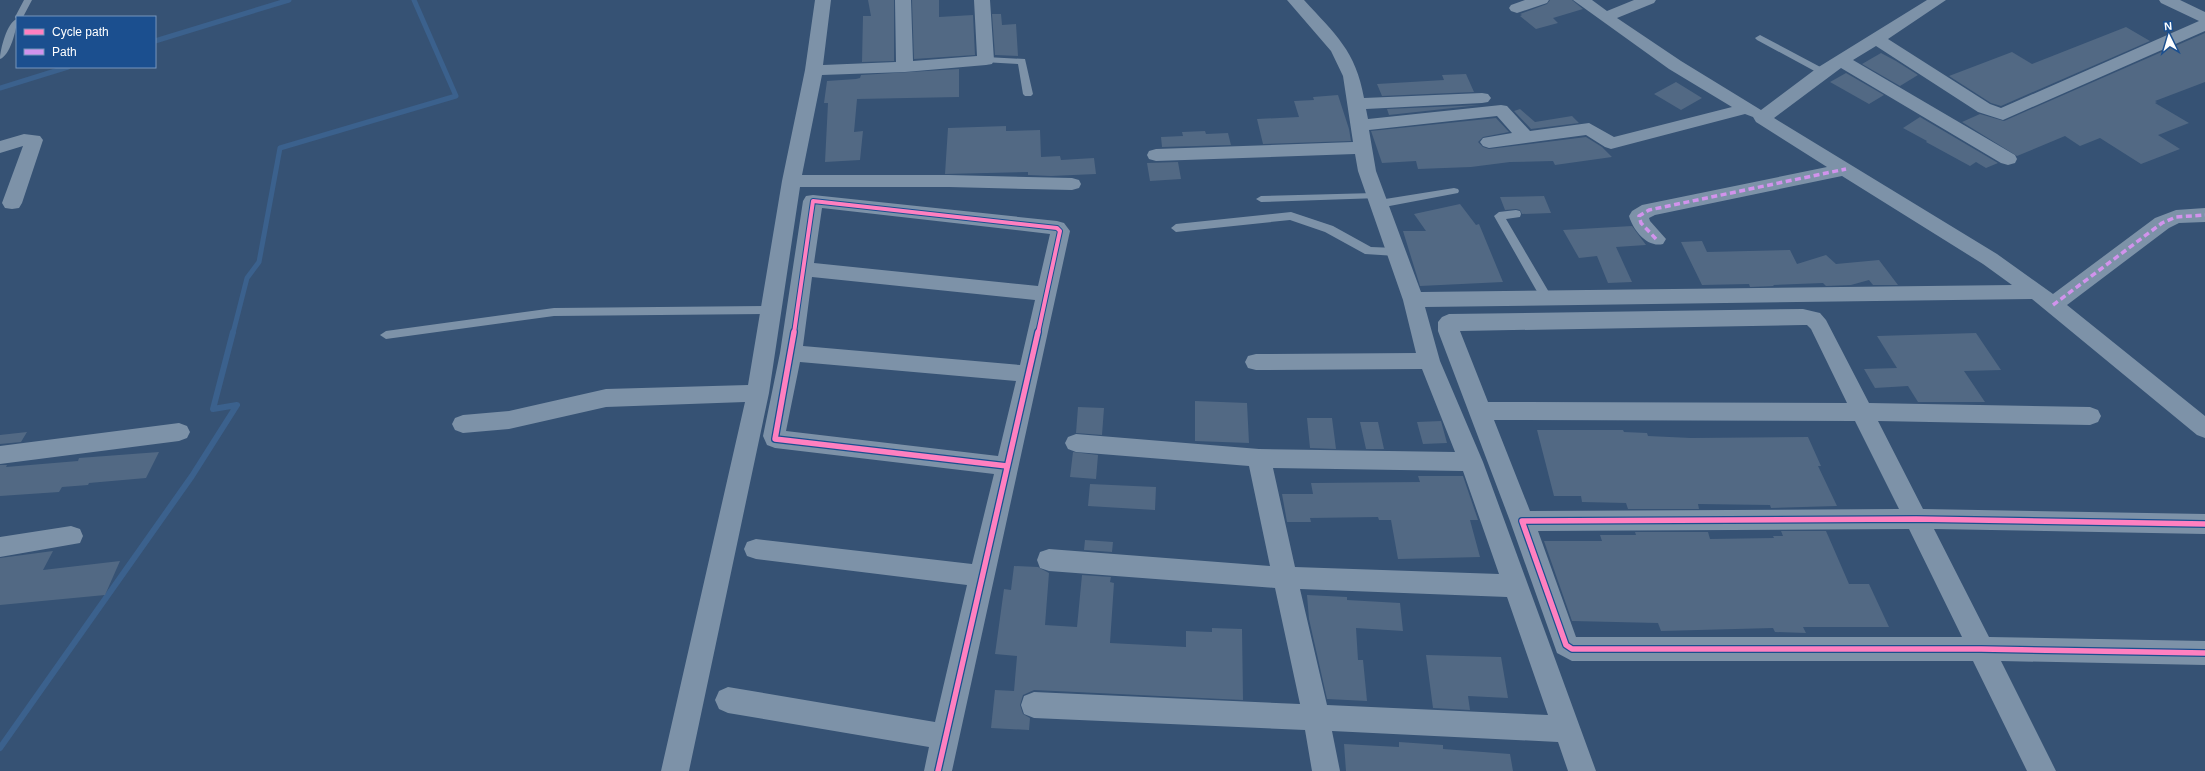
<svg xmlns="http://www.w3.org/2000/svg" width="2205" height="771" font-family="Arial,sans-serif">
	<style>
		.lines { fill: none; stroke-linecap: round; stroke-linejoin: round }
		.stream-far1 { stroke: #3b618d; stroke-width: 5 }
		.stream { stroke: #3b618d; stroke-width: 6 }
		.building { fill: #526984 }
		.lane { fill: #7d92a8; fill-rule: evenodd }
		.street { fill: #7d92a8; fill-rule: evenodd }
		.quiet { stroke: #d193ec; stroke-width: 3.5; stroke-dasharray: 6 3.5; stroke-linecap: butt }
		.cycleway-far1-casing { stroke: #1b4f8f; stroke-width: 6 }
		.cycleway-casing { stroke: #1b4f8f; stroke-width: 8 }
		.cycleway-far1 { stroke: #ff80c0; stroke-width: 4 }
		.cycleway { stroke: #ff80c0; stroke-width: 5.5 }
	</style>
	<rect width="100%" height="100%" fill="#365274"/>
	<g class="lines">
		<path class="stream-far1" d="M155,41L289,0
			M0,88L68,67
			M233,333L247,278L259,262L280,148L456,96L414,0"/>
		<path class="stream" d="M0,748L192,476L237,405L213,409L233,332"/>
	</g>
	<path class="building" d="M868,0H894V61L862,62L863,16H871Z
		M912,0H939V17L973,15L975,55L914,59Z
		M1550,0H1572L1583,9L1553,18L1558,23L1536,29L1520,16L1522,15L1520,14L1547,4Z
		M992,14H1001L1002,25L1016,24L1018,56L995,55Z
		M2126,27L2150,41L2001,106L1991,103L1949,76L2012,52L2032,64Z
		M2205,33V82L2155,101L2157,102L2155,103L2189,123L2158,135L2180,149L2141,164L2100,138L2080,146L2065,136L2017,156L1962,122L1980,114L2004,121Z
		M1881,53L1896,61L1918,75L1900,86L1862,64Z
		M959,69V97L857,99L854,132L863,131L860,160L825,162L828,103H824L827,81L856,79L860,78L861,75Z
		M1846,73L1884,95L1869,104L1830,82Z
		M1466,74L1474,92L1382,96L1377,84L1444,80L1442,75Z
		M1676,82L1702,98L1681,110L1654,94Z
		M1338,95L1349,129L1351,141L1263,144L1257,119L1299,117L1294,101L1314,100L1313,97Z
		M1480,105L1389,115L1387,109Z
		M1520,109L1535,122L1572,116L1579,123L1531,129L1514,111Z
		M1920,117L1998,163L1986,168L1976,162L1970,166L1926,142L1927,141L1903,128Z
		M1496,118L1509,132L1483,137L1478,142L1483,147L1489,149L1586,137L1602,147L1612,157L1555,165L1553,161L1510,162L1471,167L1418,169L1416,161L1382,163L1371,131Z
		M1006,126V131L1040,130L1041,157L1060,156L1061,160L1094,158L1096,174L1051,176L1028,175V172L945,174L948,128Z
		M1205,131L1206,134L1228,133L1231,145L1162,147L1161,137L1183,136L1182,132Z
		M1178,162L1181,179L1150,181L1147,163Z
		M1544,196L1551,213L1522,214L1520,210L1516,209L1505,210L1500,197Z
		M1460,204L1476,225L1479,224L1503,282L1420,286L1403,231H1426L1414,214Z
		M1632,226L1646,245L1616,247L1632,282L1608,283L1597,256L1579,258L1563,230Z
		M1702,241L1707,252L1790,250L1797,264L1826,255L1836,264L1879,260L1898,285H1873L1869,280L1851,285L1826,286L1823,283L1773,285L1774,286L1750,287L1749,284L1702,285L1681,242Z
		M1976,333L2001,370L1964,371L1985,402H1918L1908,386L1875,388L1864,369L1897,368L1877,336Z
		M1195,401L1247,403L1249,443L1195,441Z
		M1078,407L1104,408L1102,435L1076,433Z
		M1307,418H1332L1336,449L1310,448Z
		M1441,421L1447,443L1423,444L1417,422Z
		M1360,422H1378L1384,449H1366Z
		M1537,430H1623L1624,432L1647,433L1648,436L1691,438L1808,437L1821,466H1818L1837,506L1771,508L1770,505L1698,504L1699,509H1628L1626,503L1582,502L1581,496H1554Z
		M27,432L21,442L0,444V435Z
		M159,452L146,478L89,483L88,485L62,487L59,492L0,496V465H7L6,467L78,461L79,458Z
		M1073,452L1098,455L1096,479L1070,477Z
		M1418,476H1463L1478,520H1470L1480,557L1398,559L1391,520H1379L1378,517L1310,518L1311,522H1287L1282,494H1313L1311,483H1314L1420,482Z
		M1090,484L1156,487L1155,510L1088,506Z
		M1781,531H1826L1849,584H1869L1889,627H1803L1806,633L1775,632L1773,628L1661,631L1658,623L1572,621L1544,541H1602L1600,535H1636L1635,532H1708L1710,539L1774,538L1773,536H1783Z
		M1085,540L1113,542L1112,552L1084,550Z
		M53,551L43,570L120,561L105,595L0,605V558Z
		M1014,566L1038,567L1049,573L1045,625L1077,627L1082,575L1111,577L1110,582L1114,583L1110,643L1186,647V631L1212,632V628L1242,629L1243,700L1034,690L1023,695L1020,705L1023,714L1030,718L1029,730L991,728L995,690L1014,691L1017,656L995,654L1004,589L1011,590Z
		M1307,595L1347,597V600L1400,603L1403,631L1356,628L1358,660H1363L1367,701L1327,699L1309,619Z
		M1426,655L1501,657L1508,698L1468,696L1470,710L1433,708Z
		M1399,742L1443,745V749L1510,754L1513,771H1346L1344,744L1399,747Z"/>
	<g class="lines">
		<path class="lane" d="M24,0H32L23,17H17L16,19L15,17Z
			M17,19C17,29 10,56 0,59C0,50 7,22 17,19Z
			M1760,35L1826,70L1828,72L1823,75L1820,74L1757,40L1755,38Z
			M986,57L1025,59L1033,94L1031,96H1025L1023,94L1018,64L983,62L981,60Z
			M1454,188L1458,189L1459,191L1458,193L1379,208L1374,204L1379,200Z
			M1375,193L1379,194L1380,196L1379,198L1261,202L1256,199L1261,196Z
			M1516,210L1520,211L1521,214L1520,217L1506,219L1553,299L1551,302H1543L1494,216L1499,212Z
			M1291,212L1333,226L1371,247L1396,248L1401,252L1396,256L1365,254L1325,232L1290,220L1176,232L1171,228L1176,224Z
			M770,306L776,310L770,314L554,316L386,339L380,335L386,331L554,308Z"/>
		<path class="street" d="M815,0H831L823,65L896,62L895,0H911L913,61L977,56L974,0H990L994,60L992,64L986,65L905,72L822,75L802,175H949L1072,178L1079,180L1081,184L1079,188L1072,190L949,187H800L769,393L689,771H661L745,402L606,407L509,429L463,433L455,430L452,424L455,418L463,415L509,411L606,389L748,385L782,181L805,70Z
			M1287,0H1304C1335,34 1356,51 1364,98L1482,93L1488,94L1491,98L1488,102L1482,103L1366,109L1368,119L1501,105L1507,106L1530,131L1589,123L1614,137L1732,107L1669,69L1573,0H1592L1607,11L1634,0H1656L1654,3L1617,18L1681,61L1761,110L1817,68L1927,0H1946L1888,39L1990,104L2001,108L2199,21L2161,3L2159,0H2180L2205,12V31L2003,120L1978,112L1876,46L1853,60L2015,155L2017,159L2015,163L2008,165L2001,163L1841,68L1774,118L1997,254L2053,294L2155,218L2176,210L2205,208V222L2179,223L2169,228L2067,305L2205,416V438L2197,435L2032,299L1425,307L1440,361L1483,462L1596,771H1568L1558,742L1332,731L1340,771H1312L1305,730L1034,718L1024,714L1021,705L1024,696L1034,692L1300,704L1275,588L1049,571L1040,568L1037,560L1040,552L1049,549L1270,566L1249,466L1076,452L1068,449L1065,443L1068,437L1076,434L1259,449L1455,452L1422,369L1256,370L1248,368L1245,362L1248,356L1256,354L1416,353L1403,300L1358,171L1355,154L1156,161L1149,159L1147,155L1149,151L1156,149L1353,142L1343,76L1331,51ZM1745,114L1753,117L1756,122L1827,167L1642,205L1632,211L1629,216C1633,230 1647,248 1663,244L1666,239L1650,221L1649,218L1655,215L1842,176L1983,264L2012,285L1421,292L1376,171L1369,130L1497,116L1512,133L1483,138L1480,142L1483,146L1489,148L1586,135L1605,147L1611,149ZM1273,468L1463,471L1499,574L1295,567ZM1300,589L1507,597L1548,715L1327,705Z
			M1525,0H1549L1547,3L1517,13L1511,11L1509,8L1511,5Z
			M24,134L40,136L43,140L22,203L19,208L12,209L5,208L2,203L23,146L0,153V141Z
			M813,195L1057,221L1064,223L1070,231L952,771H924L929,747L728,713L719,709L715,700L719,691L728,687L935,722L967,585L756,559L747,556L744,549L747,542L756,539L972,564L994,474L775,448L767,445L763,436L780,353L803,201L806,196ZM822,208L1050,234L1038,286L814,263ZM812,277L1035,300L1020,365L803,346ZM800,362L1016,381L998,456L786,431Z
			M1803,309L1820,313L1826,320L1869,403L2090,407L2098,410L2101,416L2098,422L2090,425L1878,421L1923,509L2205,514V534L1934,529L1989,637L2205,641V665L2001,661L2056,771H2027L1973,661H1572L1557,653L1510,521L1438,331V322L1442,317L1449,314ZM1803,325H1807L1811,329L1847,403L1488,402L1460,331ZM1494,420L1855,421L1899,509L1530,511ZM1909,529L1962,637H1576L1538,531Z
			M179,423L187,426L190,432L187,438L179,441L0,464V446Z
			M71,526L80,529L83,536L80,543L0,557V537Z"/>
		<path class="quiet" d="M1656,239L1641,223L1639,216L1649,210L1846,169
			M2053,305L2162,223L2176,217L2205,215"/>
		<g class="cycleway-far1-casing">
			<path id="cycleway-far1" d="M794,333L813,201L1057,228L1060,231L1038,333"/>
		</g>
		<g class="cycleway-casing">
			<path id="cycleway" d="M794,332L775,439L1007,466
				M2205,524L1916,519L1522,521L1566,645L1572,649H1981L2205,653
				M938,771L1038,332"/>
		</g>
		<use href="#cycleway-far1" class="cycleway-far1"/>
		<use href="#cycleway" class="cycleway"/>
	</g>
	<rect x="16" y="16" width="140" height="52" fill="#1b4f8f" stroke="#7695bc"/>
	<rect x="24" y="29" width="20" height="6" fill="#ff80c0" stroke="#7695bc"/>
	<text x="52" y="36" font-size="12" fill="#ffffff">Cycle path</text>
	<rect x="24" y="49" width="20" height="6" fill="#d193ec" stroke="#7695bc"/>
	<text x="52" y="56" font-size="12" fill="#ffffff">Path</text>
	<g transform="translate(2169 36) rotate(355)" stroke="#1b4f8f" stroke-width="3" paint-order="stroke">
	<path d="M0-3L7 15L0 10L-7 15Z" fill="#ffffff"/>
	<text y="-6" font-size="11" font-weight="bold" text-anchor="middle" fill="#ffffff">N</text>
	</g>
</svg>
